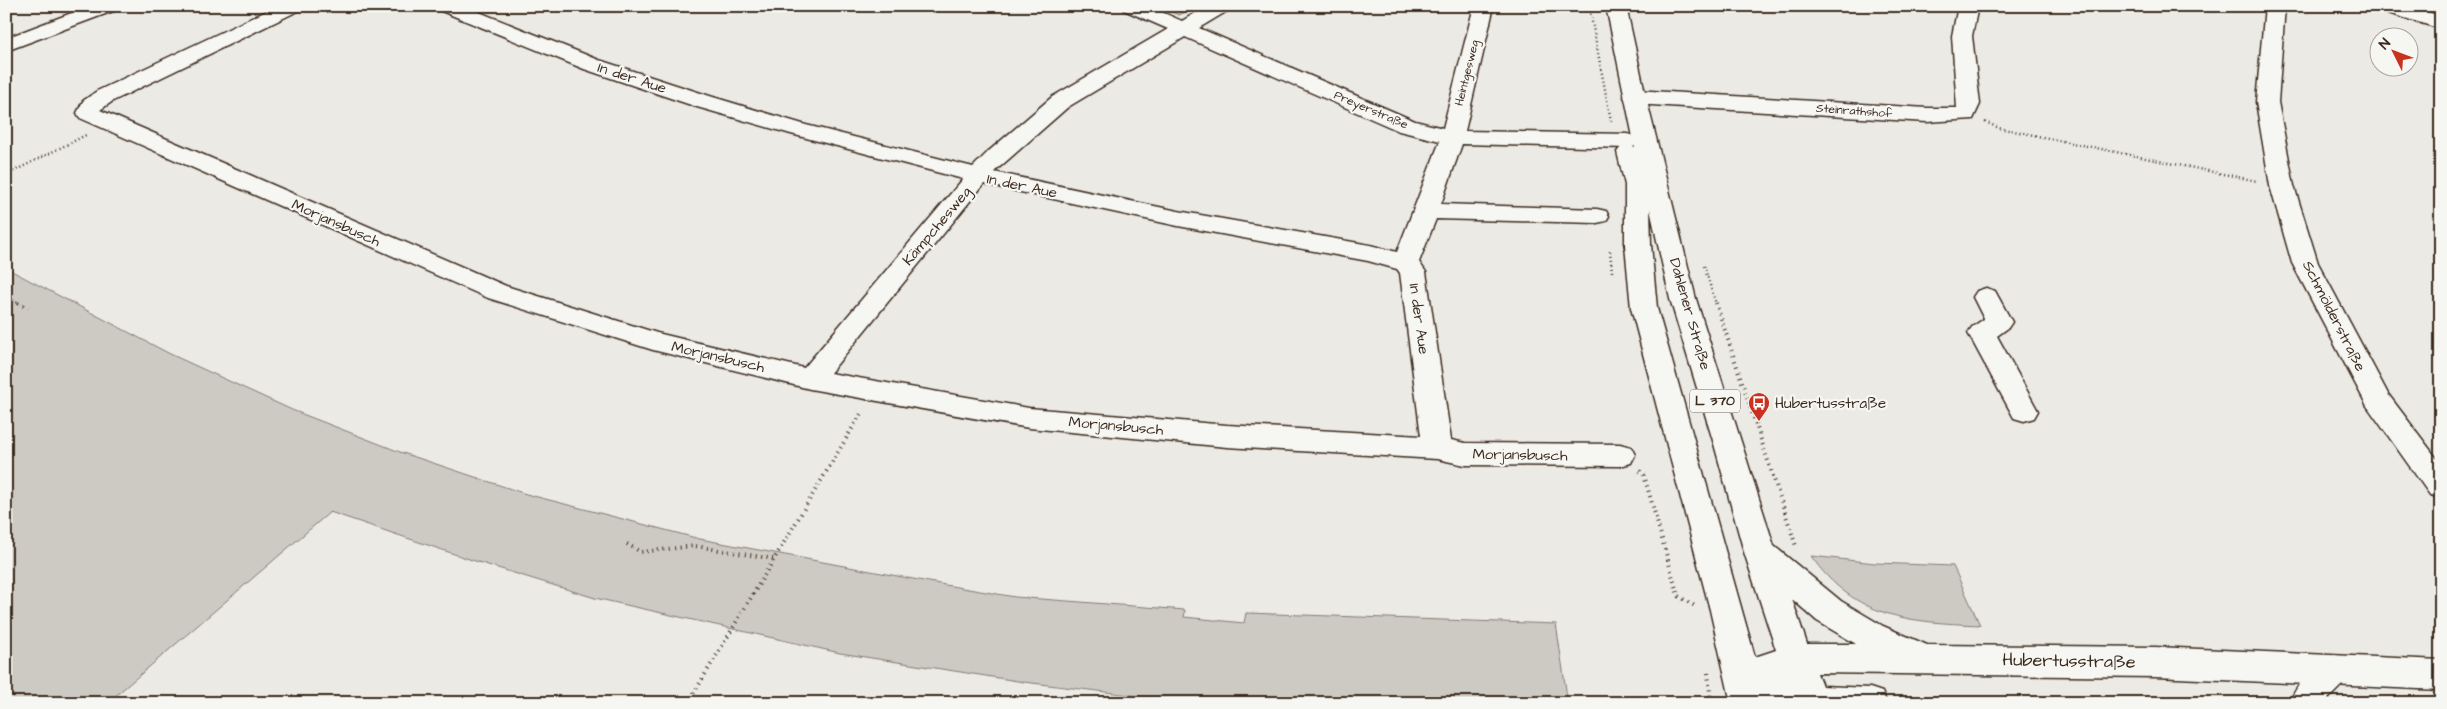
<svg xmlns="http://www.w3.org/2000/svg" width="2447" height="709" font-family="'Architects Daughter',sans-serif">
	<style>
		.green { fill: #cdcac4; stroke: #847a71 }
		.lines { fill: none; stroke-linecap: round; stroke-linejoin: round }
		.minor-casing { stroke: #3b2a1e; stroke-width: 3 }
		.major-casing { stroke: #3b2a1e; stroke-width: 3 }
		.path-far1 { stroke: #3b2a1e; stroke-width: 2.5; stroke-dasharray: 1 3; stroke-linecap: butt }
		.path { stroke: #3b2a1e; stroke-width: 4; stroke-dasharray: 1 4.5; stroke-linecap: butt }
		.minor { fill: #f6f6f2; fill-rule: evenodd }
		.major { fill: #f6f6f2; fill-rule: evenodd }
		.labels { text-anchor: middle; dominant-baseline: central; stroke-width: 4.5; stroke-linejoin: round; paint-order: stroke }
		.far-street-label { font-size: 12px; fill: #3b2a1e; stroke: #f6f6f2 }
		.shield { fill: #f6f6f2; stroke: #73675e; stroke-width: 1 }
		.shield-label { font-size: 14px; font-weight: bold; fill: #3b2a1e }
		.street-label { font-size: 15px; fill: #3b2a1e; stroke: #f6f6f2 }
		.poi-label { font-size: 15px; fill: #3b2a1e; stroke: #f6f6f2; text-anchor: start }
		.near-street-label { font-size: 18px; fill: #3b2a1e; stroke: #f6f6f2 }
	</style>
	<rect width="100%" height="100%" fill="#ebeae5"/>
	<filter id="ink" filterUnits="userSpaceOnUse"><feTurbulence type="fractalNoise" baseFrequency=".02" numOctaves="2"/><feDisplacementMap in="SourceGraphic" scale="10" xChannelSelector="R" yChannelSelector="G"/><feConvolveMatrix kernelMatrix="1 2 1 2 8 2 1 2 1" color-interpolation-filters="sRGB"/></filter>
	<g filter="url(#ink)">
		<path class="green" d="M1155,6H1199L1179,15Z
			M6,268L170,354L292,410L400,452L526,494L700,539L945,585L1015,597L1185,610L1184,617L1244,623L1246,613L1556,624L1568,703H1195L1024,682L840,653L595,598L475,561L330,512L107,703H9L6,702Z
			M1811,556L1875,563L1953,566L1980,625C1910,622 1855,619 1811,556Z"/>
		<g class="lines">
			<g class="minor-casing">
				<path id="minor" d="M90,6H119L116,10L6,51V38Z
					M277,6H303L300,10L113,101L100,110L506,286L657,333L804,368L963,179L791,134L697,107L584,69L439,10L436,6H464L599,60L713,97L806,125L973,167L990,150L1052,97L1168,29L1124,10L1121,6H1148L1182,21L1207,6H1232L1229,10L1199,28L1415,121L1443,128L1474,6H1494L1465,131L1627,134L1635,136L1638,141L1635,146L1627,148L1462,144L1441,204L1597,209L1606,211L1609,216L1606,221L1597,223L1436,219L1419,262L1426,272L1451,440L1465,443L1620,444L1631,447L1635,455L1631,463L1620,466L1465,465L1437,459L1227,447L1029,428L810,389L653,350L488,298L80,118L77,113L83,101L97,91ZM1185,37L1399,131L1440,141L1397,252L1370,245L1178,211L994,172L1068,107ZM984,184L1178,226L1368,261L1397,269L1400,273L1421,436L1227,425L1029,408L830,373Z
					M1958,6H1978L1972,36L1980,104L1973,119L1927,122L1635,104L1627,102L1624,97L1627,92L1635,90L1927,108H1957L1952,36Z
					M2265,6H2285L2278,102L2294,186L2318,263L2388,394L2441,464V498L2430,495L2367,406L2292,263L2270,186L2256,102Z
					M2375,6H2407L2441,16V29L2378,10Z
					M1986,288L1995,291L2012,322L2008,328L1997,336L2038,411L2034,418L2024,421L2014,418L1968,333L1972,327L1984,319L1973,297L1977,291Z
					M2335,655L2347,660L2352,670L2347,680L2324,703H2289C2299,682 2312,663 2335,655Z"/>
			</g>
			<g class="major-casing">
				<path id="major" d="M1606,6H1626L1646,97L1696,299L1774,546L1841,601L1883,626L1927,645L2155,647L2441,660V690L2155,677L1817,673L1822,686L1870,688L1882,692L1887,703H1773L1766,700L1767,703H1731L1710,610L1631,308L1625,245V185L1617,152L1621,147L1629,145L1635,147ZM1650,209L1670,299L1714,444L1744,552L1776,650L1755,657L1657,308L1651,245ZM1792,599L1817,621L1856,644H1807Z"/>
			</g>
			<path class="path-far1" d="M1589,6L1611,121
				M1985,122L1999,128L2257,181
				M6,175L86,135
				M1610,251L1612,272
				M1704,266L1716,304
				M6,296L20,304"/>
			<path class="path" d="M18,303L28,308
				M1716,303L1796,546
				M1640,471L1644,475L1678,596L1695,606
				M627,544L641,552L695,546L774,559
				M1708,673L1711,703
				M688,703L862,412"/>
			<use href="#minor" class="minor"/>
			<use href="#major" class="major"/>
		</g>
	</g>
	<defs>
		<g id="bus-pin" transform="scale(1.125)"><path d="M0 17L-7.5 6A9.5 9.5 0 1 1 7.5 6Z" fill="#c8321e" stroke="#f6f6f2"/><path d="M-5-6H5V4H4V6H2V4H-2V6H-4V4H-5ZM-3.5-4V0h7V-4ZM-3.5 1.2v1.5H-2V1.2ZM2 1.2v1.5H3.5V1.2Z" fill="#fff"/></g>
	</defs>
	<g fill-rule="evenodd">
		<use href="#bus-pin" x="1759" y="403"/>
	</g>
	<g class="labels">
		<g class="far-street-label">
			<text transform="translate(1467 73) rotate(-76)">Heintgesweg</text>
			<text transform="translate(1371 110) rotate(23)">Preyerstraße</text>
			<text transform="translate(1854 111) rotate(4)">Steinrathshof</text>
		</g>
		<rect class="shield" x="1690" y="389.5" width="50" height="23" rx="4"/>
		<g class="shield-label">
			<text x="1715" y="401">L 370</text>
		</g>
		<g class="street-label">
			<text transform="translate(632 78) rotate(18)">In der Aue</text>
			<text transform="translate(1022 186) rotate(12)">In der Aue</text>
			<text transform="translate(336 223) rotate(24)">Morjansbusch</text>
			<text transform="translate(937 226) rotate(-50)">Kämpchesweg</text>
			<text transform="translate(1690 314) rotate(74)">Dahlener Straße</text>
			<text transform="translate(2334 316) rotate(63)">Schmölderstraße</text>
			<text transform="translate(1419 319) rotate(82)">In der Aue</text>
			<text transform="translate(718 357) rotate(13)">Morjansbusch</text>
			<text transform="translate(1116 426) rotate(5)">Morjansbusch</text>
			<text transform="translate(1520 455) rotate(1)">Morjansbusch</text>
		</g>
		<g class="poi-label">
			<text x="1775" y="403">Hubertusstraße</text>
		</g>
		<g class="near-street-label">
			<text transform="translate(2069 661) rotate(1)">Hubertusstraße</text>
		</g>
	</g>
	<rect width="2447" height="709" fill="none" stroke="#f6f6f2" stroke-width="25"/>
	<rect x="12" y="12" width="2422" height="684" fill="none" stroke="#3b2a1e" stroke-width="2" filter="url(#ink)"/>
	<g transform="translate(2394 52) rotate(312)"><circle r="24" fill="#f6f6f2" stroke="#aba49d"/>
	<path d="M0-4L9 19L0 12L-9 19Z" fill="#c8321e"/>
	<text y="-8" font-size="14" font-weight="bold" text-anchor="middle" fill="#3b2a1e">N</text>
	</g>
</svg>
